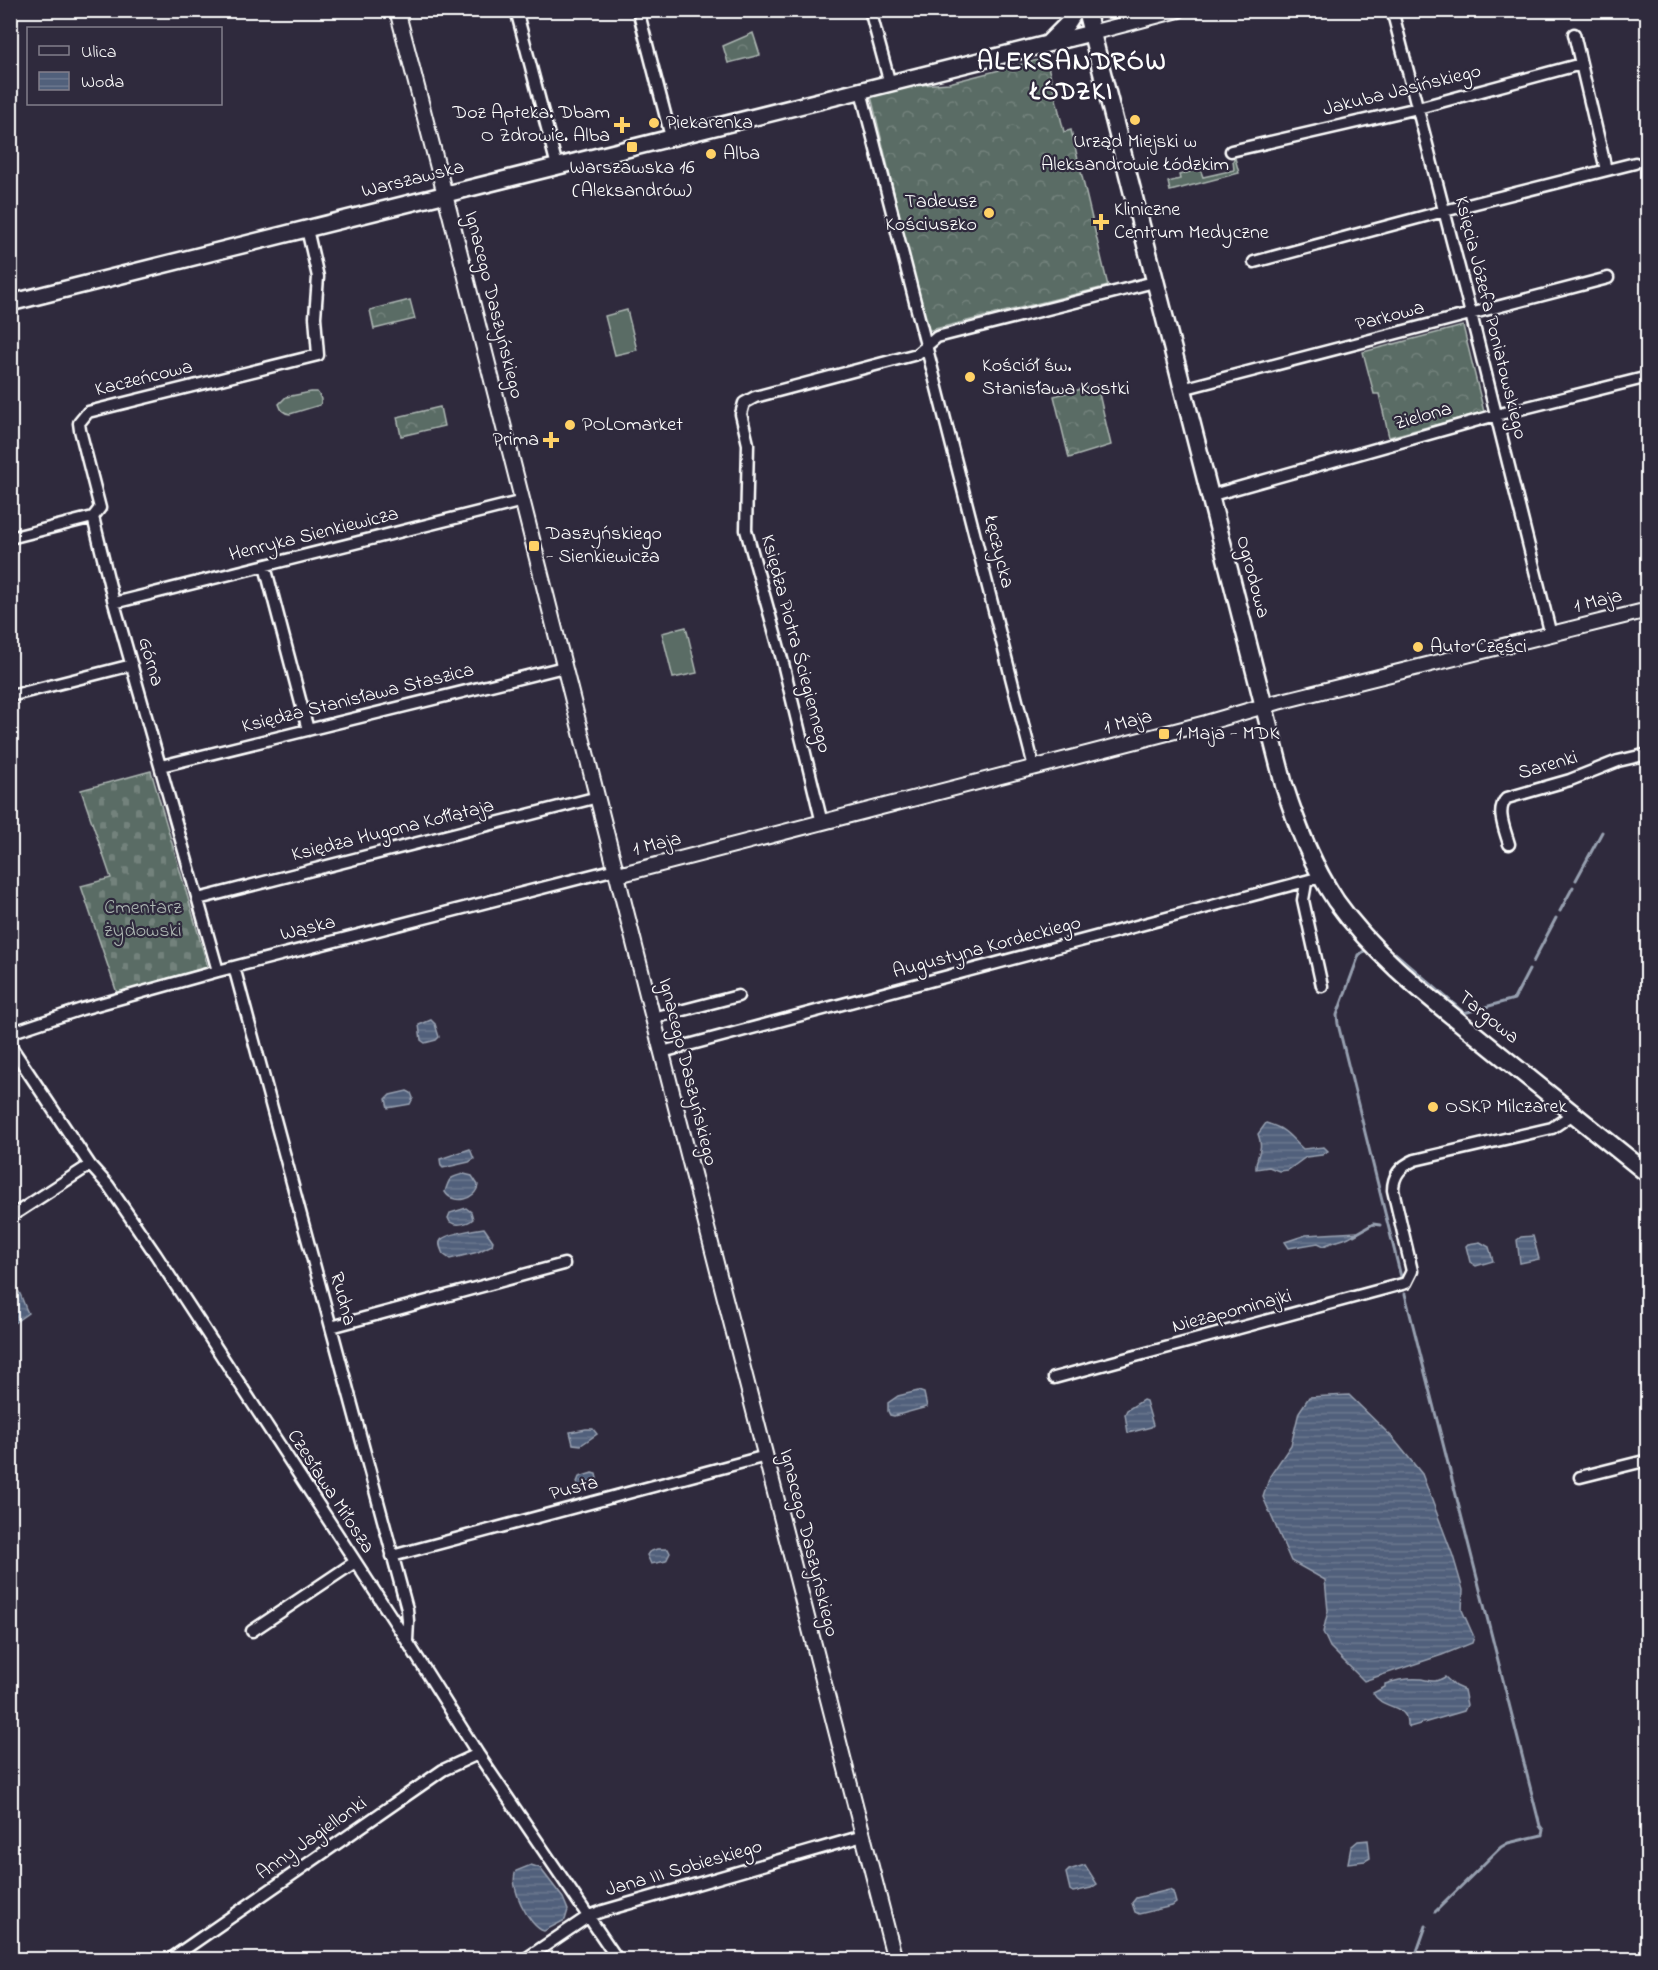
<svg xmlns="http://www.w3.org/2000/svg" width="1658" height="1970" font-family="'Indie Flower',sans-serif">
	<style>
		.grass { fill: url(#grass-tufts); stroke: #acb6b2; stroke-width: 1.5 }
		.forest { fill: url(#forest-crowns); stroke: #acb6b2; stroke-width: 1.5 }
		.cemetery { fill: url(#cemetery-stones); stroke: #acb6b2; stroke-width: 1.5 }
		.garden { fill: #5a6c65; stroke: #acb6b2; stroke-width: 1.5 }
		.water { fill: url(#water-rules); stroke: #97a0b0; stroke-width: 1.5 }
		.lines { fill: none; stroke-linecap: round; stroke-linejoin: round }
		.stream { stroke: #97a0b0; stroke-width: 3 }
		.minor-casing { stroke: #fff; stroke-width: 15 }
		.tertiary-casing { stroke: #fff; stroke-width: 18 }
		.secondary-casing { stroke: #fff; stroke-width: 20 }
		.primary-casing { stroke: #fff; stroke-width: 21 }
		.minor { stroke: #2f2a3d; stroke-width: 10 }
		.tertiary { stroke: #2f2a3d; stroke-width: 14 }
		.secondary { stroke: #2f2a3d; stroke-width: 15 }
		.primary { stroke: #2f2a3d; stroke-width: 16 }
		.poi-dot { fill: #ffd166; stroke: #2f2a3d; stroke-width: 2 }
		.labels { text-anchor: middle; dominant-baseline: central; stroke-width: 4.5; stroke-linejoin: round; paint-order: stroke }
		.street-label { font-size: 20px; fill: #fff; stroke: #2f2a3d }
		.poi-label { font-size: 20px; fill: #fff; stroke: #2f2a3d; text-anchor: start }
		.park-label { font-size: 20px; fill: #acb6b2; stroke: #2f2a3d }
		.district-label { font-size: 26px; font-weight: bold; letter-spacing: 1.5px; fill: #fff; stroke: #2f2a3d }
	</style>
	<defs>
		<pattern id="grass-tufts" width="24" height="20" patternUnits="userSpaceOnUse" patternTransform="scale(1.5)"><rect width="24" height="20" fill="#5a6c65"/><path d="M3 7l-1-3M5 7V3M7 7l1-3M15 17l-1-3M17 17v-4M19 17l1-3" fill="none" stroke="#73827c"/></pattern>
		<pattern id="forest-crowns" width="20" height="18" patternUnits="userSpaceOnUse" patternTransform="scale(1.5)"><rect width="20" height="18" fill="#5a6c65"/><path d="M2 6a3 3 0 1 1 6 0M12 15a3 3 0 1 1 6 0" fill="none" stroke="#73827c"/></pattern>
		<pattern id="cemetery-stones" width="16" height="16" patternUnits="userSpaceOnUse" patternTransform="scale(1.5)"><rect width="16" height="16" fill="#5a6c65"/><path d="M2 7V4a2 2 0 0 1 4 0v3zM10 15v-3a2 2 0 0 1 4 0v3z" fill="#73827c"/></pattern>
		<pattern id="water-rules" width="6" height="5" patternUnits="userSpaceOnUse" patternTransform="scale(1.5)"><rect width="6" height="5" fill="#51607b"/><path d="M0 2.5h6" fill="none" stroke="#6b788f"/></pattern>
	</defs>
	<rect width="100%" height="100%" fill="#2f2a3d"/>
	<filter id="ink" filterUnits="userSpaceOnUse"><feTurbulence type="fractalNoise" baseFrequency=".0167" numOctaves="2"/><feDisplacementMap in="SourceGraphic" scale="12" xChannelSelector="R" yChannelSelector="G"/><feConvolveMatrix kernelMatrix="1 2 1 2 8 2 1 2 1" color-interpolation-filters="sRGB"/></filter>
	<g filter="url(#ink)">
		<path class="grass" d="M1235,158L1239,173L1170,191L1168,182L1180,179L1179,175L1200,169L1203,177L1234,170L1233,161Z"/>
		<path class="forest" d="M753,33L760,55L728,63L723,46Z
			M1046,58L1064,132L1071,130L1108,286L927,331L871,96L907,86L949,83Z
			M410,300L415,319L374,329L370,310Z
			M1463,326L1484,412L1389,437L1379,394H1374L1363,352Z
			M1097,385L1111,445L1069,458L1054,396Z
			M440,407L444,426L401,436L397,417Z"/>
		<path class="cemetery" d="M151,771L208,967L117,993L81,886L111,878L81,790Z"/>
		<path class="garden" d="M627,310L637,350L615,355L605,316Z
			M311,392H317C321,397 322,400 320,405L290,414C283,413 281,410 279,404L286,397Z
			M686,627L697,673L673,678L662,633Z"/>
		<path class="water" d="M431,1020L435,1024L439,1037L436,1040L425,1043L421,1040L419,1025Z
			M407,1091L411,1093L413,1098L410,1104L388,1108L386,1099L390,1095Z
			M1266,1123C1287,1129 1288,1135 1303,1149L1324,1147L1328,1151L1322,1155L1306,1157L1288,1170L1279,1171L1269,1167L1256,1169C1255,1154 1265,1152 1258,1134Z
			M470,1149L474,1159L469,1162L443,1168L441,1166L440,1159Z
			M464,1174L472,1176L478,1185C476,1200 453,1205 445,1192C449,1178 450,1177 464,1174Z
			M466,1208L471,1212L473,1219C468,1224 456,1226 450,1222L448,1218L450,1213Z
			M484,1228L493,1241L492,1245L478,1252L450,1259L443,1254C441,1249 438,1244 441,1240C446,1234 476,1229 484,1228Z
			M1356,1232C1348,1241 1334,1240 1324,1246L1318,1243L1289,1248L1285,1242L1306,1235Z
			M1533,1236L1539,1259L1520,1263L1517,1240L1521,1237Z
			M1480,1242L1489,1247L1493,1261L1476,1266L1470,1262L1466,1246L1468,1244Z
			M11,1291L19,1292C23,1299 24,1306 28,1313L14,1323L11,1318V1306L17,1303L18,1300L14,1296H11Z
			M918,1391L924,1393L927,1407L894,1416L890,1415L888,1411V1403L898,1396Z
			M1349,1395L1392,1437L1422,1474L1453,1556L1463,1590L1462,1610L1474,1637L1472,1643L1442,1655L1364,1681L1330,1647L1323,1632L1328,1611L1325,1580L1291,1561L1263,1497L1270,1476L1291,1445L1299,1412L1309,1397Z
			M1143,1400L1146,1401L1153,1425L1151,1427L1128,1433L1125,1414L1127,1410Z
			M586,1429H593L597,1434L581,1445L573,1444L570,1432Z
			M592,1473L596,1474L598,1483L585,1489L579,1488L577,1482L579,1477Z
			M657,1549H668L670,1553L666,1561L651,1564L647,1555L649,1552Z
			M1445,1677L1455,1686L1464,1690L1467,1705L1464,1711L1410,1727L1407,1725C1407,1722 1407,1718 1405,1715C1398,1704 1381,1708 1373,1693L1385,1687V1684C1396,1680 1409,1678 1421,1679C1431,1681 1435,1683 1445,1677Z
			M1368,1840L1370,1858L1365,1861L1348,1863L1351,1847L1358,1841Z
			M531,1865L540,1868L563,1898L568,1910L565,1920L544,1931C529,1927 508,1885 516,1871Z
			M1085,1865L1097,1884L1091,1888L1073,1892L1070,1890L1066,1873L1069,1870Z
			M1169,1890L1173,1892L1176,1903L1172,1906L1139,1914L1135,1912L1132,1903L1136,1898Z"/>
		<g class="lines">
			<path class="stream" d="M1576,880L1602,832
				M1560,911L1573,887
				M1364,951L1359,955L1337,1015L1338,1024L1401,1277
				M1395,953L1464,1013L1514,999L1529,970
				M1533,962L1556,918
				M1354,1235L1373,1224L1380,1225
				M1405,1294L1540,1826L1543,1830L1542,1835L1508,1843L1501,1847L1435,1912
				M1414,1960L1426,1926"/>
			<g class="minor-casing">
				<path id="minor" d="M516,10L557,166
					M638,10L671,137
					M870,10L890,84
					M1392,10L1471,314L1551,635
					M1574,34L1606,170
					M861,91L1034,767
					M1231,151L1418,108L1581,64
					M1254,262L1444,211L1635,163
					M1182,389L1608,278
					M1209,496L1496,415L1648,377
					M93,517L100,508L80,430L79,423L88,412L318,355L315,317L318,277L307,229
					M93,517L114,603L218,971
					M10,538L93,517
					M265,566L308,730
					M114,603L523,501
					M10,696L132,665
					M161,766L564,667
					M822,823L782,659L746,530L748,444L741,414L744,403L755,397L917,354L937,337L1154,282
					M1509,844C1505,830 1495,809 1507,798L1570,780L1618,761L1648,754
					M1306,883L1303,900L1322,986
					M198,899L598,797
					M234,967L407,1609L408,1621L407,1641
					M653,1018L738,996
					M10,1033L82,1009L218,971L616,869
					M10,1045L90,1165L108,1185L156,1255L407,1641L478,1754L618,1960
					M662,1052L1321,877
					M10,1217L90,1165
					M331,1327L564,1264
					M1054,1378L1406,1283L1412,1271L1393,1190C1393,1175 1401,1166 1415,1160L1552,1128L1573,1114
					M1580,1477L1648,1460
					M392,1556L766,1456
					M252,1631L355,1562
					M169,1960L443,1770L478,1754
					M524,1960L589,1916L603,1911L863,1836"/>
			</g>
			<g class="tertiary-casing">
				<path id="tertiary" d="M397,10L450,214L653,1018L895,1960
					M1091,33L1179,10
					M618,875L1206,723L1278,702L1648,610"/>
			</g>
			<g class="secondary-casing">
				<path id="secondary" d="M1048,43L1067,24L1076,10
					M10,303L1091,33"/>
			</g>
			<g class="primary-casing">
				<path id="primary" d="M1086,10L1284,785C1297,826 1312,865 1336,901C1374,955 1426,995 1477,1036C1534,1082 1591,1128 1648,1174"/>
			</g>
			<use href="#minor" class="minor"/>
			<use href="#tertiary" class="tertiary"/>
			<use href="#secondary" class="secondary"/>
			<use href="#primary" class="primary"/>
		</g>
	</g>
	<g class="poi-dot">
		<circle cx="1135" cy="120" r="6"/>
		<circle cx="654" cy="123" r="6"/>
		<path d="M619 116h6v6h6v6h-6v6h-6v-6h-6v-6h6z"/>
		<rect x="626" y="141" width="12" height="12" rx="3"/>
		<circle cx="711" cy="154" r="6"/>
		<circle cx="989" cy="213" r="6"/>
		<path d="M1098 213h6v6h6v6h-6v6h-6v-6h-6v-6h6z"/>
		<circle cx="970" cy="377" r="6"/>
		<circle cx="570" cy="425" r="6"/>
		<path d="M548 431h6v6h6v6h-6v6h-6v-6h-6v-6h6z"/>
		<rect x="528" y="540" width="12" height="12" rx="3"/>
		<circle cx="1418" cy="647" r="6"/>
		<rect x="1158" y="728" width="12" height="12" rx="3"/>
		<circle cx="1433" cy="1107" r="6"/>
	</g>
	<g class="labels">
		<g class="street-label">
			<text transform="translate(1402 91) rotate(-14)">Jakuba Jasińskiego</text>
			<text transform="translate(413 180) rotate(-14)">Warszawska</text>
			<text transform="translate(493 305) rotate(76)">Ignacego Daszyńskiego</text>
			<text transform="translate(1390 317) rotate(-15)">Parkowa</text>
			<text transform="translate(1490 318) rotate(76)">Księcia Józefa Poniatowskiego</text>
			<text transform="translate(144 379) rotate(-14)">Kaczeńcowa</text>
			<text transform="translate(1423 417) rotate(-16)">Zielona</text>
			<text transform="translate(314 535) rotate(-14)">Henryka Sienkiewicza</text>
			<text transform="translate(998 552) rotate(76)">Łęczycka</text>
			<text transform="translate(1252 577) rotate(75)">Ogrodowa</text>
			<text transform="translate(1598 602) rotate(-14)">1 Maja</text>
			<text transform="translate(795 644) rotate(75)">Księdza Piotra Ściegiennego</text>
			<text transform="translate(150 662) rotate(74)">Górna</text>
			<text transform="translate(358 699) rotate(-14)">Księdza Stanisława Staszica</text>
			<text transform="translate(1128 723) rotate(-15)">1 Maja</text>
			<text transform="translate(1548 766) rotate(-16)">Sarenki</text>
			<text transform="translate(393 831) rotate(-14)">Księdza Hugona Kołłątaja</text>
			<text transform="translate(657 845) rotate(-14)">1 Maja</text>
			<text transform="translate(308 929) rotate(-14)">Wąska</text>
			<text transform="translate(987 948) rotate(-15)">Augustyna Kordeckiego</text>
			<text transform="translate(1488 1018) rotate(39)">Targowa</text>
			<text transform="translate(687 1072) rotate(76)">Ignacego Daszyńskiego</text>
			<text transform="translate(342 1299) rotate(75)">Rudna</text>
			<text transform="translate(1232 1312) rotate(-15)">Niezapominajki</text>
			<text transform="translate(574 1489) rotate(-15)">Pusta</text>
			<text transform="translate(330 1492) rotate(57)">Czesława Miłosza</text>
			<text transform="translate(808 1543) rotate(76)">Ignacego Daszyńskiego</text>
			<text transform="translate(312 1839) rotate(-35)">Anny Jagiellonki</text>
			<text transform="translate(684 1869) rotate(-16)">Jana III Sobieskiego</text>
		</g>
		<g class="poi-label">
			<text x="610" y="113" text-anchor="end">Doz Apteka. Dbam<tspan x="610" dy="23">O Zdrowie. Alba</tspan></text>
			<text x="666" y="123">Piekarenka</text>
			<text x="1135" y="142" text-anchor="middle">Urząd Miejski w<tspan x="1135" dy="23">Aleksandrowie Łódzkim</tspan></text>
			<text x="723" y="154">Alba</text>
			<text x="632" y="168" text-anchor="middle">Warszawska 16<tspan x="632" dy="23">(Aleksandrów)</tspan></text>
			<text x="977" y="202" text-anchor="end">Tadeusz<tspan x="977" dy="23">Kościuszko</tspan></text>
			<text x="1114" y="210">Kliniczne<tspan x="1114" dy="23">Centrum Medyczne</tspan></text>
			<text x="982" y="366">Kościół św.<tspan x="982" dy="23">Stanisława Kostki</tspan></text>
			<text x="582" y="425">POLOmarket</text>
			<text x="539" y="440" text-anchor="end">Prima</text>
			<text x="546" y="534">Daszyńskiego<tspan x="546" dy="23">- Sienkiewicza</tspan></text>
			<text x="1430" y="647">Auto Części</text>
			<text x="1176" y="734">1 Maja - MDK</text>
			<text x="1445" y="1107">OSKP Milczarek</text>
		</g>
		<g class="park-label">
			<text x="143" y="908">Cmentarz<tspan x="143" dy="23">żydowski</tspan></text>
		</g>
		<g class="district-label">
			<text x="1072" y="63">ALEKSANDRÓW<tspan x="1072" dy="30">ŁÓDZKI</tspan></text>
		</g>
	</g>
	<rect width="1658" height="1970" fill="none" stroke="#2f2a3d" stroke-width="36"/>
	<rect x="18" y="18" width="1622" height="1934" fill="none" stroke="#fff" stroke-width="2" filter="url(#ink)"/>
	<rect x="27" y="27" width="195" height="78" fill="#2f2a3d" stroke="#827f8b" stroke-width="1.5"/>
	<rect x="39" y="46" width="30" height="9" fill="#2f2a3d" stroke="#827f8b" stroke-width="1.5"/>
	<text x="81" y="57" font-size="18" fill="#ffffff">Ulica</text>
	<rect x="39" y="72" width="30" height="18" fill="url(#water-rules)" stroke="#827f8b" stroke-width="1.5"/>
	<text x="81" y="87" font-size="18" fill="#ffffff">Woda</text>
</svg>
